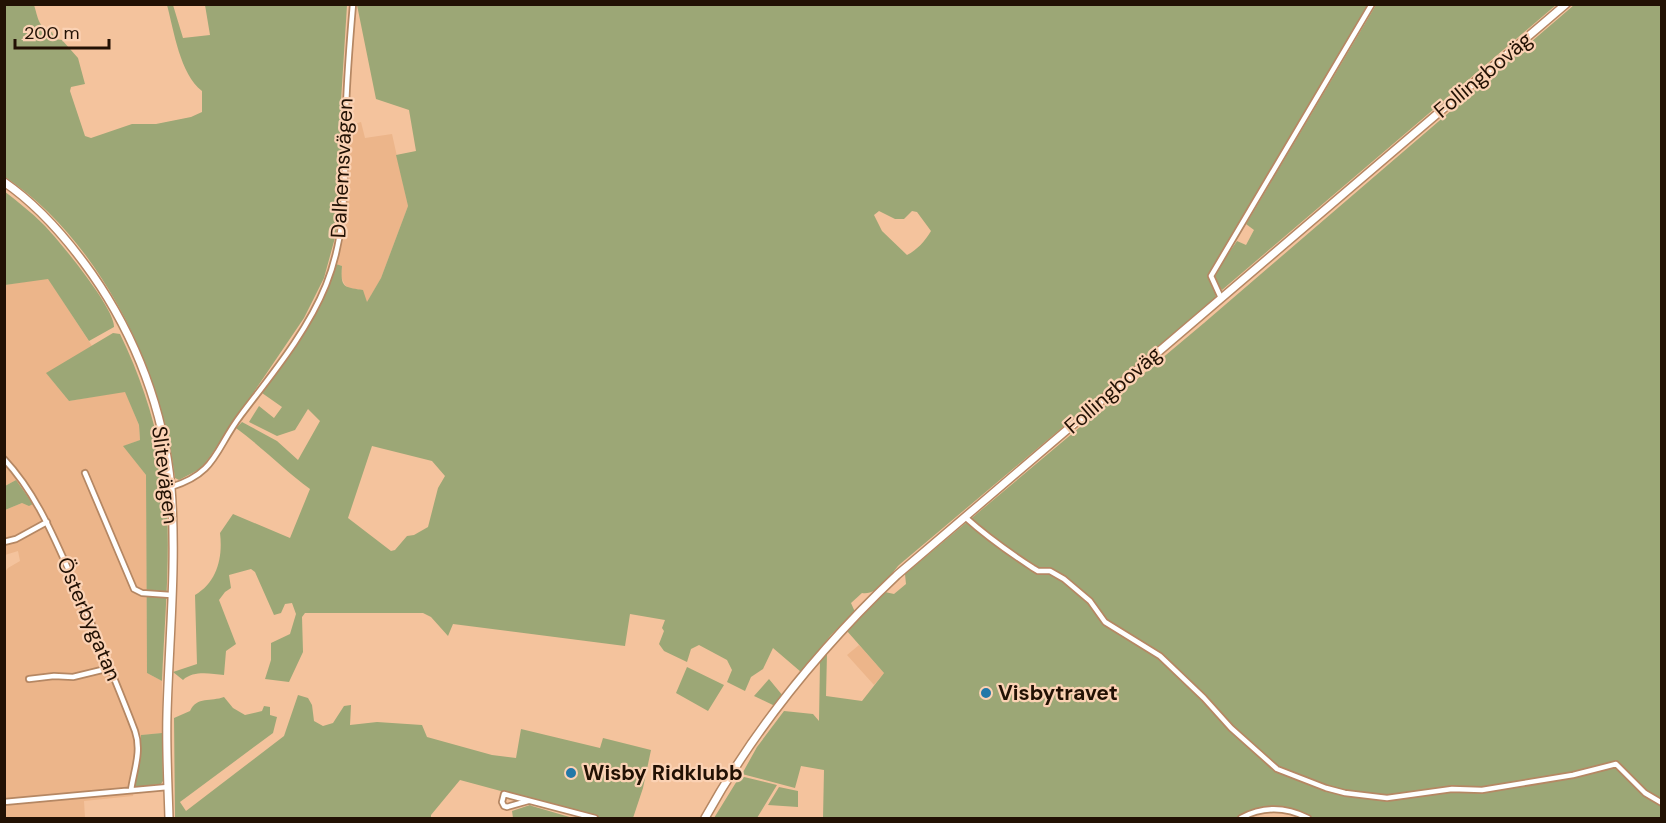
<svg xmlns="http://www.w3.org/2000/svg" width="1666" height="823" font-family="'DM Sans',sans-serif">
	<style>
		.built { fill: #ecb58a }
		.green { fill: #9ca776; fill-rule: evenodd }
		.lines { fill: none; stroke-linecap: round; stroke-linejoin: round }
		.minor-casing { stroke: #b58763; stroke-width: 8 }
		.major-casing { stroke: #b58763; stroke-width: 10 }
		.minor { stroke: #fff; stroke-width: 4.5 }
		.major { stroke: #fff; stroke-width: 7 }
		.poi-dot { fill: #2378a8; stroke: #fbd2b4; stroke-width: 2 }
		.labels { text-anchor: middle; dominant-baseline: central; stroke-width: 4.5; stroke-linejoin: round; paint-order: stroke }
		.street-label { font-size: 21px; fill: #221104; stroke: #fbd2b4 }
		.poi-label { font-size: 21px; font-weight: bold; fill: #221104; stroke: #fbd2b4; text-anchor: start }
	</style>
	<rect width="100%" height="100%" fill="#f4c39d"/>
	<path class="built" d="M347,122L354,124L361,122L365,138L392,134L408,206L381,278L367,303L359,289L351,290L345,285L341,277L342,266L336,264L344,237L348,173Z
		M48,278L92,346L47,374L69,401L125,391L139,425L140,440L124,446L146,475L147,673L162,681V733L141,735V753L133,796L84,801L85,818H5L4,573L8,568L20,561L18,551L5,555V510L22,503L16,480L5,486V285Z
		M859,645L884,673L874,685L847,655Z"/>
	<path class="green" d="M4,5H34C38,17 38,28 52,32L55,39L62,40L78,58L85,84L71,87L70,91L85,136L91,138L132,124H156L191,117L202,112V91C180,74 174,31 167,5H173L183,38L210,35L205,5H347L341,101L342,172L336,234L324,278L304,318L209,458L200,469L179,480L175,478C162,369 99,239 5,177Z
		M357,5H1369L1216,262L1210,281L1215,290L1216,298L899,565C890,575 877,596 862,593L851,603L855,612L831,635L801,672L773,648L763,669L751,677L745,691L727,682L732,670L727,660L699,645L691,649L687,662L664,651L659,644L664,631L662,628L665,620L630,614L625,646L453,624L448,636L431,617L423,613H305L302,617L303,652L289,682L265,679L271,660V643L290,634L296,614L292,603L285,604L281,613L274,615L255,572L251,569L229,575L231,588L225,592L219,600L236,644L226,651L224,675C211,674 194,670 183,680L173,672L197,664L195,595C217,582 223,558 220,533L233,514L290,538L310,489C284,470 262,447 236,428L242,422L277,441L298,460L320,421L308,409L295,430L277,436L249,422L259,406L274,418L282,407L262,393L311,320L336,264L342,266C340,289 345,287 363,290L367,302L381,278L408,206L396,155L416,151L409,110L376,99ZM879,211L895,219H904L912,211L917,212L931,231C925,241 917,250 907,255L882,231L874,215ZM372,446L432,461L445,476L438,488L428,527L414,535L407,536L395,550L391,551L348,518Z
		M1376,5H1556L1222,290L1214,279L1221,264L1237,241L1246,245L1254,230L1246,224Z
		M1574,5H1661V818H1312C1286,805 1263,804 1237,818H823L824,770L801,766L795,788L742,774L757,747L784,711L813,714L819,721L820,661L827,653L826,696L862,701L884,673L847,631L885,592L894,594L906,584L905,574L1204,323Z
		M4,191C18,202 31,212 43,224C58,239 115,308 114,327L89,341L48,279L5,285Z
		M113,333L120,334C139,373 153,414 161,456C174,529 165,607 162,681L147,673L146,475L123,446L140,440L139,425L125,392L69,401L46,373Z
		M16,480L33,504L29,506L22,503L5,510V486Z
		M687,667L724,685L708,711L676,693Z
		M769,679L783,696L775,706L754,696Z
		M298,695L308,698L312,705L314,721L323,726L333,723L344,706L351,705L350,725L377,722L422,725L427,737L492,755L516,758L521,729L600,748L603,738L651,750L643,788L633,818H601L460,780L431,815V818H175L174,718L190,711C197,696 211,702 224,697L233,708L245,715L262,711L264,706L270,707V715L277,717L273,733L180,802L186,811L284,736Z
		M162,733L163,781L161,784L134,787L141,753V735Z
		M740,776L777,785L757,818H714Z
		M779,787L798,791V807L768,805Z
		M530,805L532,806L573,818H513L512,811Z"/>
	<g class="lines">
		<g class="minor-casing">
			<path id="minor" d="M1221,298L1211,276L1372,4
				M4,459C37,494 55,540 74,582C95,632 116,681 135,731C142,751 134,770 131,790
				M85,473L134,589L142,593L171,595
				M171,487C217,473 215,449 241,415C272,374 307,332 326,285C349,228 344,169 346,109C347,74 350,39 353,4
				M965,517C986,536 1010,553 1033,568L1038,571H1050L1064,579L1090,601L1105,622L1160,656L1204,698L1231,728L1277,769L1326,788L1345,793L1387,798L1452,789L1482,790L1573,775L1616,764L1645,793L1662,803
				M4,542L16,539L47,522
				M29,679L54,676L73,677L110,668
				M528,801L507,807L504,806L502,802L504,794L595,818
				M4,802L168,787
				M1241,818C1263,806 1286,807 1308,818"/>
		</g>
		<g class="major-casing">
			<path id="major" d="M4,182C39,206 68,240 92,274C136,337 164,411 171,488C177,563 169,639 167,714C166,749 168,784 169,818
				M705,818C755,728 822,646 897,575L1566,4"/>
		</g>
		<use href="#minor" class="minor"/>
		<use href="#major" class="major"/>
	</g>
	<g class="poi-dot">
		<circle cx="986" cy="693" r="6"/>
		<circle cx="571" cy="773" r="6"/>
	</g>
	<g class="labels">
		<g class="street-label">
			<text transform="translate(1483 75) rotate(-40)">Follingboväg</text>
			<text transform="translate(342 168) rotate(-87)">Dalhemsvägen</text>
			<text transform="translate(1113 390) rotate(-41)">Follingboväg</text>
			<text transform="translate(165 475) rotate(83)">Slitevägen</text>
			<text transform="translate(89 619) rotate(67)">Österbygatan</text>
		</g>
		<g class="poi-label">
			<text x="998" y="693">Visbytravet</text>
			<text x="583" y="773">Wisby Ridklubb</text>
		</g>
	</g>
	<rect width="1666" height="823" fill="none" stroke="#221104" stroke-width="12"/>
	<path d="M15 39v9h94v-9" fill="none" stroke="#221104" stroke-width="3"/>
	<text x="24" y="39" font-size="18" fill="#221104" stroke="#fbd2b4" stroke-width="4.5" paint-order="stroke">200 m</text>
</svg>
